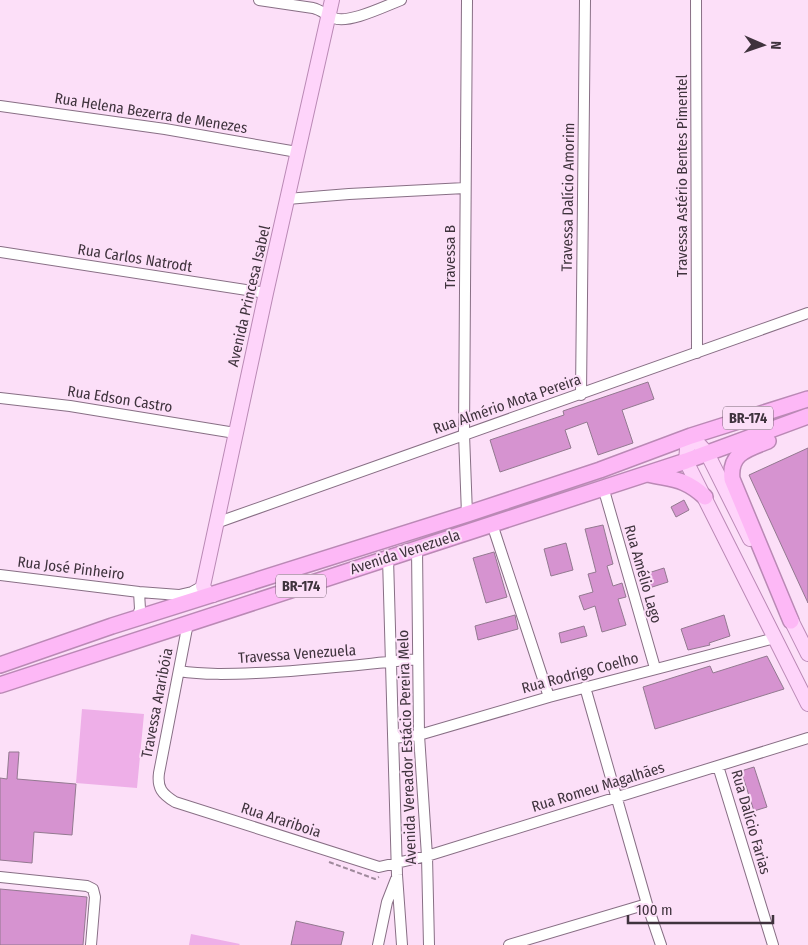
<svg xmlns="http://www.w3.org/2000/svg" width="808" height="945" font-family="'Fira Sans Condensed',sans-serif">
	<style>
		.green { fill: #eeafe8 }
		.building { fill: #d693d0; stroke: #937990 }
		.lines { fill: none; stroke-linecap: round; stroke-linejoin: round }
		.minor-casing { stroke: #886f85; stroke-width: 12 }
		.major-casing { stroke: #ba89b5; stroke-width: 16 }
		.highway-casing { stroke: #ba89b5; stroke-width: 18 }
		.path { stroke: #9f8a9c; stroke-width: 2; stroke-dasharray: 5 2.5; stroke-linecap: butt }
		.minor { stroke: #fff; stroke-width: 10 }
		.major { stroke: #fed4fa; stroke-width: 14 }
		.highway { stroke: #fdb8f6; stroke-width: 15 }
		.labels { text-anchor: middle; dominant-baseline: central; stroke-width: 4; stroke-linejoin: round; paint-order: stroke }
		.shield { fill: #fcdff8; stroke: #786775; stroke-width: 1 }
		.shield-label { font-size: 14px; font-weight: bold; fill: #3f333d }
		.street-label { font-size: 15px; fill: #3f333d; stroke: #fcdff8 }
	</style>
	<rect width="100%" height="100%" fill="#fcdff8"/>
	<path class="green" d="M82,709L144,714L137,788L76,783Z
		M191,934L240,944L239,945H189Z"/>
	<path class="building" d="M648,382L654,399L622,410L633,443L598,455L587,422L565,430L571,448L500,472L490,440L564,415L563,411Z
		M808,448V603L749,475Z
		M684,500L689,510L676,517L671,507Z
		M603,525L613,564L607,566L613,586L622,583L626,597L618,599L626,625L602,632L595,606L584,610L579,596L593,592L588,574L596,572L585,529Z
		M566,543L573,570L551,576L544,549Z
		M494,552L507,597L486,603L473,558Z
		M664,568L668,582L646,589L642,575Z
		M515,615L518,629L478,640L475,626Z
		M724,615L730,636L709,643L710,645L688,650L681,629Z
		M584,626L587,636L561,643L559,633Z
		M767,656L784,689L655,729L643,687L710,666L713,673Z
		M9,752H19L17,779L76,784L72,835L34,832L32,863L0,860V778L7,779Z
		M754,767L767,807L754,811L741,771Z
		M0,889L87,897L83,945H0Z
		M296,921L344,932L341,945H291Z"/>
	<g class="lines">
		<g class="minor-casing">
			<path id="minor" d="M259,0L313,8C321,10 326,15 334,18C349,24 385,6 401,0
				M696,0L697,353
				M0,106L165,129L297,152
				M287,199L349,194L465,188
				M0,252L266,293
				M581,395L585,0
				M0,398L70,406L235,433
				M603,487L655,668
				M467,514L464,434L467,0
				M216,523L808,313
				M492,524L549,697
				M417,548L419,735L427,856L429,945
				M388,558L397,875L402,945
				M0,575L139,592L179,595L192,592L203,586
				M137,618L140,609L139,592
				M188,623L159,773C157,788 162,794 175,802L379,867L427,856L808,738
				M179,671C204,675 231,674 256,673C310,671 364,664 418,659
				M585,687L647,904L661,945
				M394,738L419,735L549,697L775,638
				M718,766L773,945
				M0,877L87,886L93,889L95,897L91,945
				M378,945L387,902L396,879
				M509,945L647,904"/>
		</g>
		<g class="major-casing">
			<path id="major" d="M691,436L707,453L750,539
				M688,437L686,461L808,704
				M213,595L206,592L203,586L266,293L332,0
				M787,612L808,654"/>
		</g>
		<g class="highway-casing">
			<path id="highway" d="M768,441C748,449 729,453 732,479L791,621
				M648,474C674,480 684,478 705,497
				M0,665L112,626L467,514L600,470L691,436L808,399
				M0,685L686,461L808,416"/>
		</g>
		<path class="path" d="M329,862L375,879L379,877"/>
		<use href="#minor" class="minor"/>
		<use href="#major" class="major"/>
		<use href="#highway" class="highway"/>
	</g>
	<g class="labels">
		<g class="shield">
			<rect x="723" y="406.5" width="50" height="23" rx="4"/>
			<rect x="276" y="574.5" width="50" height="23" rx="4"/>
		</g>
		<g class="shield-label">
			<text x="748" y="418">BR-174</text>
			<text x="301" y="586">BR-174</text>
		</g>
		<g class="street-label">
			<text transform="translate(151 113) rotate(9)">Rua Helena Bezerra de Menezes</text>
			<text transform="translate(682 176) rotate(-90)">Travessa Astério Bentes Pimentel</text>
			<text transform="translate(568 197) rotate(-89)">Travessa Dalício Amorim</text>
			<text transform="translate(450 257) rotate(-90)">Travessa B</text>
			<text transform="translate(135 258) rotate(9)">Rua Carlos Natrodt</text>
			<text transform="translate(249 296) rotate(-77)">Avenida Princesa Isabel</text>
			<text transform="translate(120 399) rotate(9)">Rua Edson Castro</text>
			<text transform="translate(507 404) rotate(-19)">Rua Almério Mota Pereira</text>
			<text transform="translate(405 552) rotate(-18)">Avenida Venezuela</text>
			<text transform="translate(71 568) rotate(7)">Rua José Pinheiro</text>
			<text transform="translate(643 574) rotate(74)">Rua Amélio Lago</text>
			<text transform="translate(297 654) rotate(-4)">Travessa Venezuela</text>
			<text transform="translate(580 673) rotate(-15)">Rua Rodrigo Coelho</text>
			<text transform="translate(157 703) rotate(-79)">Travessa Araribóia</text>
			<text transform="translate(407 747) rotate(-92)">Avenida Vereador Estácio Pereira Melo</text>
			<text transform="translate(598 787) rotate(-17)">Rua Romeu Magalhães</text>
			<text transform="translate(281 820) rotate(18)">Rua Arariboia</text>
			<text transform="translate(751 822) rotate(74)">Rua Dalício Farias</text>
		</g>
	</g>
	<g transform="translate(763 45) rotate(92)" stroke="#fcdff8" stroke-width="4" paint-order="stroke">
	<path d="M0-4L9 19L0 12L-9 19Z" fill="#3f333d"/>
	<text y="-8" font-size="14" font-weight="bold" text-anchor="middle" fill="#3f333d">N</text>
	</g>
	<path d="M628 915v8h145v-8" fill="none" stroke="#3f333d" stroke-width="2.5"/>
	<text x="636" y="915" font-size="15" fill="#3f333d" stroke="#fcdff8" stroke-width="4" paint-order="stroke">100 m</text>
</svg>
